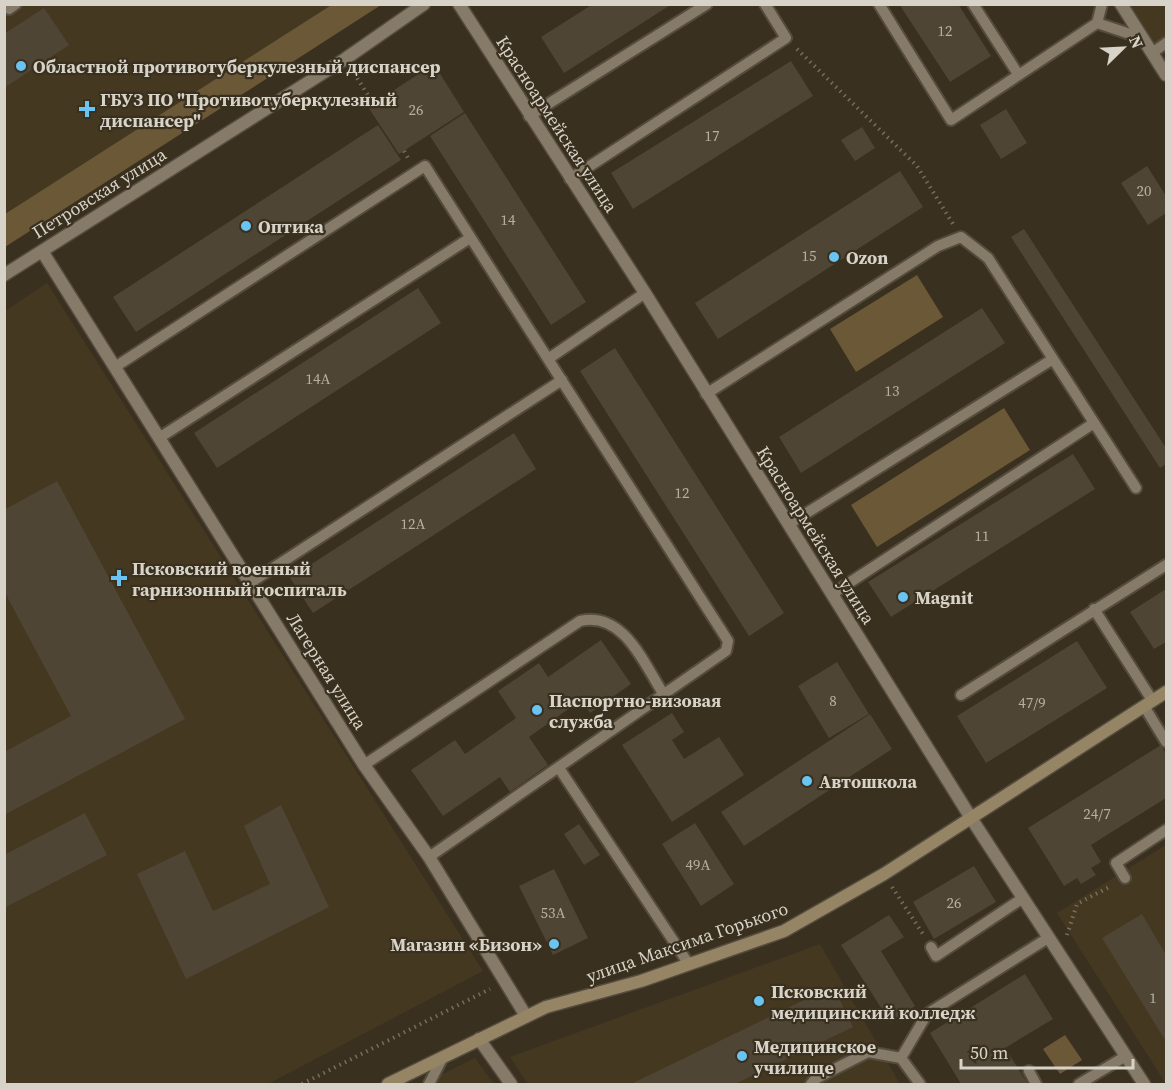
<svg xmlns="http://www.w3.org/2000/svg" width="1171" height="1089" font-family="'Source Serif 4',serif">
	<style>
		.built { fill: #453821 }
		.green { fill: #6b5837 }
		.building { fill: #4f4534 }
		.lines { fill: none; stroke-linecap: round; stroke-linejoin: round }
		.service-casing { stroke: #544c3e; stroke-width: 14 }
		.minor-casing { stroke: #544c3e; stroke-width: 15 }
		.tertiary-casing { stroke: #544c3e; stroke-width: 15 }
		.secondary-casing { stroke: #544c3e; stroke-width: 15 }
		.path { stroke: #766e5f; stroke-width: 4; stroke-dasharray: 1.5 4.5; stroke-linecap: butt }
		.service { stroke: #867b68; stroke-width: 10 }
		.minor { stroke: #867b68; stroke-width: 12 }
		.tertiary { stroke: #867b68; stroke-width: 12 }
		.secondary { stroke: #968565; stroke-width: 12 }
		.poi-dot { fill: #69c4f1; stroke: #3a301f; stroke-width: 2 }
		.labels { text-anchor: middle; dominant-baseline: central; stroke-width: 4.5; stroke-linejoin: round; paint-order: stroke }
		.number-label { font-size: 15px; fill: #b6b0a3 }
		.poi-label { font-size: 18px; font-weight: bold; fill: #d8d3c8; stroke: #3a301f; text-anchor: start }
		.street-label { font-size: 18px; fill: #d8d3c8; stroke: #3a301f }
	</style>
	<rect width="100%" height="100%" fill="#3a301f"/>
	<path class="built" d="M5,5H333L5,214Z
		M1115,5H1166V50L1151,60Z
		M47,283L483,971L268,1084H5V311Z
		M1166,845V1084L1057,913Z
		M820,944L900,1084H528L510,1057Z
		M475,1058L494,1084H423Z"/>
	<path class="green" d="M333,4L381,5L5,247V214Z
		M917,275L943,317L856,372L830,329Z
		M1004,408L1030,450L877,547L851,505Z
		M1065,1035L1082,1060L1060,1074L1043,1049Z"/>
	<path class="building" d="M593,4H672L564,73L541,37Z
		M899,4H958L991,56L950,82Z
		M44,8L69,45L4,88V34Z
		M791,61L813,96L633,209L611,173Z
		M434,64L464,112L399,154L368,107Z
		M1006,109L1027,143L1001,159L980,125Z
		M465,113L586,302L551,325L430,136Z
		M378,125L401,160L136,332L113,297Z
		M862,127L875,148L855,161L841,140Z
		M1147,166L1166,196V213L1148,225L1121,183Z
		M900,171L923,207L718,339L695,303Z
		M1024,229L1166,448V464L1160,468L1011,237Z
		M418,288L441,323L217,468L194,433Z
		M982,308L1005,343L801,473L779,437Z
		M615,348L784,613L749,636L580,371Z
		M514,433L536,469L313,613L290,578Z
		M1073,454L1095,489L891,617L868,582Z
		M57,481L185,719L4,815V752L71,716L4,591V510Z
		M1166,589V642L1154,649L1130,612Z
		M601,640L631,684L590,713L581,700L529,737L548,765L510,792L500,777L443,816L411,770L455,740L465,754L516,718L498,691L539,663L548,677Z
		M1077,641L1107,688L986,763L957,716Z
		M837,662L869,714L829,738L798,686Z
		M672,713L684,732L672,740L684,759L719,737L744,775L672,822L622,745Z
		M870,714L892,749L744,846L721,812Z
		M1161,745L1166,754V798L1091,845L1101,862L1091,868L1096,875L1081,884L1077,878L1064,886L1028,828Z
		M281,805L329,907L186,979L137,874L185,851L213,911L270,884L244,826Z
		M85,813L107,855L4,908V855Z
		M695,823L734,884L701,906L662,844Z
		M579,824L600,855L584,865L564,834Z
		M974,866L996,902L934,939L913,902Z
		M554,869L588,938L553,955L519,886Z
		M1142,914L1166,955L1165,1040L1102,938Z
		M889,915L904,937L881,951L915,1006L890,1022L841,945Z
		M1025,974L1053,1019L1005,1048L1028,1084H961L930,1033Z
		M833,986L853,1027L735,1084H631Z"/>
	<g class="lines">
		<g class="service-casing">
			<path id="service" d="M7,4L9,9L16,4
				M879,4L951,120L1097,23L1102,4
				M973,4L1018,74
				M1097,23L1142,38
				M1152,53L1166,43
				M529,116L707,4
				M570,179L786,38L765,4
				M115,367L425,166L548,359L645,293
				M706,394L938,246L961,237L988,258L1136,488
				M159,438L470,238
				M789,524L1053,359
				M250,583L562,380
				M832,594L1094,423
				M1094,609L1152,700
				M961,695L1166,565
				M1144,706L1166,742
				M364,765L580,621C624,611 644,664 664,695
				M559,768L688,963
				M429,857L726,651L728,641L548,359
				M1125,878L1116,863L1166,830
				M931,947L936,956L1023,898
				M1029,1071L1036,1084
				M429,1084L443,1057
				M811,1084L815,1079L868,1052L901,1058
				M920,1084L901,1058L927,1014L1048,938
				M1079,1084L1126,1056"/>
		</g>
		<g class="minor-casing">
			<path id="minor" d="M459,4L645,293L971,818L1144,1084
				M42,251L364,765L429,857L526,1016
				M4,275L345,59L424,4
				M479,1039L511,1084"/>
		</g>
		<g class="tertiary-casing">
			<path id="tertiary" d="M1121,4L1166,75"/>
		</g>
		<g class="secondary-casing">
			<path id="secondary" d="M388,1084L546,1007L641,981L784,931L884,874L1166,692"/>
		</g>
		<path class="path" d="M797,49L917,166L953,224
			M354,73L373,103
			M404,151L408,158
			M892,887L923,934
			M1067,935L1077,904L1111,886
			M302,1084L490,989"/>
		<use href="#service" class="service"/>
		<use href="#minor" class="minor"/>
		<use href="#tertiary" class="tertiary"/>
		<use href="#secondary" class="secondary"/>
	</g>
	<g class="poi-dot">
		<circle cx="21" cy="66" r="6"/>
		<path d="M84 100h6v6h6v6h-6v6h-6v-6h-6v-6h6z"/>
		<circle cx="246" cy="226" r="6"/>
		<circle cx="834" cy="257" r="6"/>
		<path d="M116 569h6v6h6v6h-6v6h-6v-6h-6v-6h6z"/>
		<circle cx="903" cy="597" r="6"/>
		<circle cx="537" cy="710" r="6"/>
		<circle cx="807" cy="781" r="6"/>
		<circle cx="554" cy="944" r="6"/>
		<circle cx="759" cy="1001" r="6"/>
		<circle cx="742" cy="1056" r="6"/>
	</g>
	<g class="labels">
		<g class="number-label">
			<text x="945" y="30">12</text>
			<text x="416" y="109">26</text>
			<text x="712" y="135">17</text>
			<text x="1144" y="190">20</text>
			<text x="508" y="219">14</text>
			<text x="809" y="255">15</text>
			<text x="318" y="378">14А</text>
			<text x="892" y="390">13</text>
			<text x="682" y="492">12</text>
			<text x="413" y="523">12А</text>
			<text x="982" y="535">11</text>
			<text x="833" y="700">8</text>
			<text x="1032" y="702">47/9</text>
			<text x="1097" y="813">24/7</text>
			<text x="698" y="864">49А</text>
			<text x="954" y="902">26</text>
			<text x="553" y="912">53А</text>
			<text x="1153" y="997">1</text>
		</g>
		<g class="poi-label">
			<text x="33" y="66">Областной противотуберкулезный диспансер</text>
			<text x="100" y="99">ГБУЗ ПО "Противотуберкулезный<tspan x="100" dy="21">диспансер"</tspan></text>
			<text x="258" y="226">Оптика</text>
			<text x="846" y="257">Ozon</text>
			<text x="132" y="568">Псковский военный<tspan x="132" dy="21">гарнизонный госпиталь</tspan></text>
			<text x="915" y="597">Magnit</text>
			<text x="549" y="700">Паспортно-визовая<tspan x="549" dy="21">служба</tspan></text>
			<text x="819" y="781">Автошкола</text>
			<text x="542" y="944" text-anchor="end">Магазин «Бизон»</text>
			<text x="771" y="991">Псковский<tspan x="771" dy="21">медицинский колледж</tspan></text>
			<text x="754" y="1046">Медицинское<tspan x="754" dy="21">училище</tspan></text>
		</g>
		<g class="street-label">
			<text transform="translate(557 124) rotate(57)">Красноармейская улица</text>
			<text transform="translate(99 193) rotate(-32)">Петровская улица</text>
			<text transform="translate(816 535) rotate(58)">Красноармейская улица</text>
			<text transform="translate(327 671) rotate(58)">Лагерная улица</text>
			<text transform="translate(687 942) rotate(-19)">улица Максима Горького</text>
		</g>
	</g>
	<rect width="1171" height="1089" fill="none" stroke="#d8d3c8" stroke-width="12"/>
	<g transform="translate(1123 48) rotate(66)" stroke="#3a301f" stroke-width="4.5" paint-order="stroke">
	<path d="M0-4.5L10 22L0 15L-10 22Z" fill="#d8d3c8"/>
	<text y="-9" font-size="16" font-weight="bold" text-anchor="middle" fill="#d8d3c8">N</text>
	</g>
	<path d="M961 1059v9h172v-9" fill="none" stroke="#d8d3c8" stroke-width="3"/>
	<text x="970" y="1059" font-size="18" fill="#d8d3c8" stroke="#3a301f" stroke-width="4.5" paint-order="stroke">50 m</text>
</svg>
